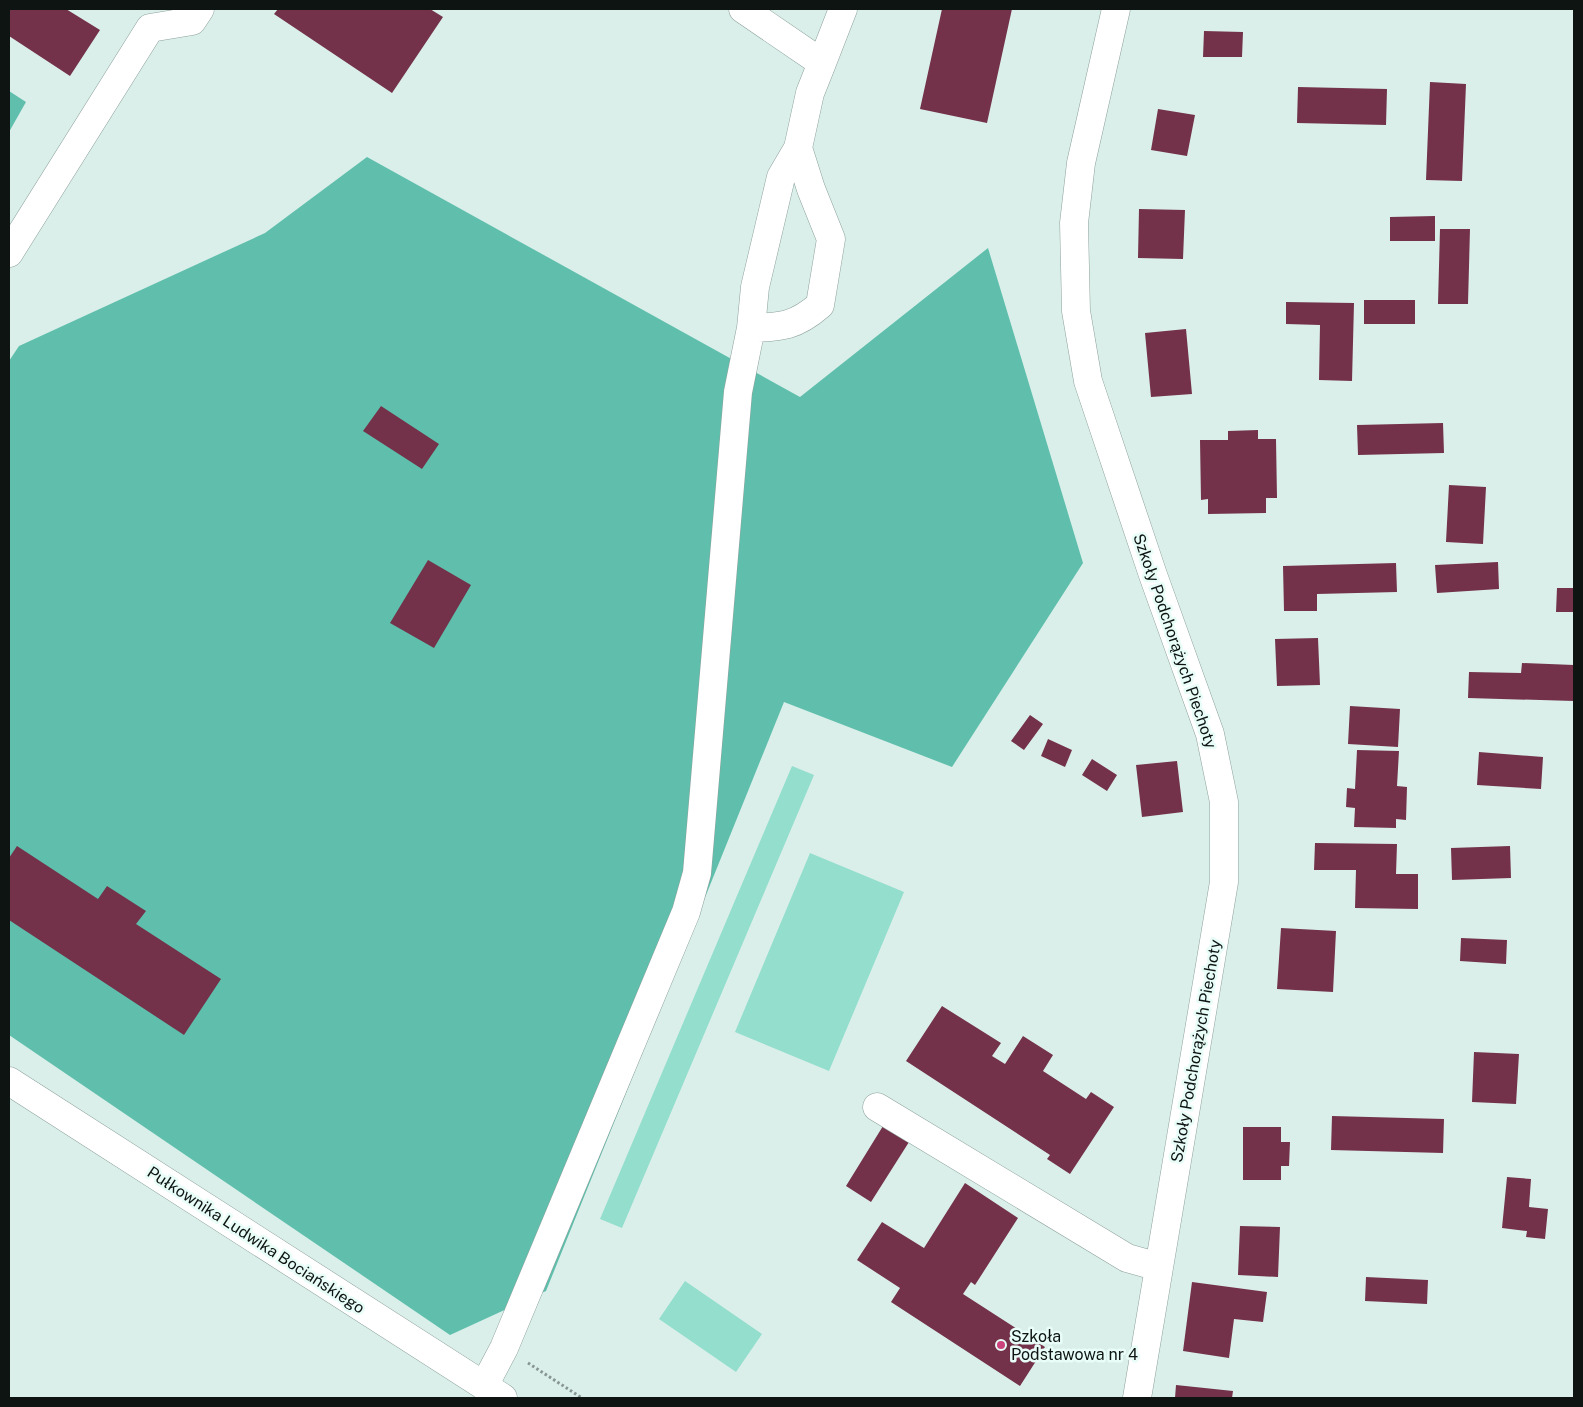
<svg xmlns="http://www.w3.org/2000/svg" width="1583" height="1407" font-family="'Public Sans',sans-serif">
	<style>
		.green { fill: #93decd }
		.forest { fill: #5fbfac }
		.building { fill: #73324a }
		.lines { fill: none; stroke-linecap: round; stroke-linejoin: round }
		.minor-casing { stroke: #8ea29d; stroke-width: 29 }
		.path { stroke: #879692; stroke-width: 3; stroke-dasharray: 2.5 2.5; stroke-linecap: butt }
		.minor { stroke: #fff; stroke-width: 28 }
		.poi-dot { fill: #cc427c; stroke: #e8fdf7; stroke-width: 2 }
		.labels { text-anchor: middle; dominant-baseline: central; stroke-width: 5; stroke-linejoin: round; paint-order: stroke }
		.street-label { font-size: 16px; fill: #0d1412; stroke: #e8fdf7 }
		.poi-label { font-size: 16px; fill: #0d1412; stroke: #e8fdf7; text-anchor: start }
	</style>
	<rect width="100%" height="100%" fill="#daefea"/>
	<path class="green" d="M792,766L814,775L622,1228L600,1219Z
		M810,853L904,892L829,1071L735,1032Z
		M685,1281L762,1334L736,1372L659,1319Z"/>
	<path class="forest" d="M9,91L26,102L9,132Z
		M367,157L800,397L988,248L1083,563L952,767L784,702L546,1291L450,1335L9,1035V361L19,346L265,233Z"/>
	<path class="building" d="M9,9H66L100,30L70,76L9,36Z
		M278,9H430L443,17L392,93L274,14Z
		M942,9H1012L987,123L920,109Z
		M1204,31L1243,32L1242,57H1203Z
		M1430,82L1466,84L1462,181L1426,180Z
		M1298,87L1387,89L1386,125L1297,123Z
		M1158,109L1195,115L1187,156L1151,150Z
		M1139,209L1185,210L1183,259L1138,258Z
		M1435,216V241H1390V217Z
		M1440,229H1470L1468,304H1438Z
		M1364,300H1415V324H1364Z
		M1286,302L1354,303L1352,381L1319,380L1320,325L1286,324Z
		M1186,329L1192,394L1151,397L1145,333Z
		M381,406L439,444L422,469L363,431Z
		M1443,423L1444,453L1358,455L1357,425Z
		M1258,430V439H1276L1277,498H1266V513L1208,514V499L1201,500L1200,440H1228V431Z
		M1449,485L1486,487L1483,544L1446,542Z
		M428,560L471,585L434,648L390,623Z
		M1498,562L1499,589L1437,593L1435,565Z
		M1396,563L1397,592L1317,594V611H1284L1283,566Z
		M1557,588H1574V612H1556Z
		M1318,638L1320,685L1277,686L1275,639Z
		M1522,663L1574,665V701L1468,698L1469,672L1521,673Z
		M1350,706L1400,709L1398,747L1348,744Z
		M1030,715L1043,724L1024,750L1011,741Z
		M1048,739L1072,750L1065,767L1041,756Z
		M1357,750L1399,751L1397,786L1407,787L1406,820L1396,819V828L1354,827L1355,808L1346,807L1347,788L1355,789Z
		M1479,752L1543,757L1541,789L1477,785Z
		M1092,759L1117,775L1107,791L1082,775Z
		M1177,761L1183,812L1142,817L1136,765Z
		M1315,843L1397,844L1396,874H1418V909L1355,908L1356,870H1314Z
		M17,846L98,899L107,886L146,911L136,924L221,979L184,1035L9,920V858Z
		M1510,846L1511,878L1452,880L1451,848Z
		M1281,928L1336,931L1333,992L1277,989Z
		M1461,938L1507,940L1506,964L1460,961Z
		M942,1006L1001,1043L992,1056L1005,1064L1023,1036L1053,1055L1043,1071L1086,1099L1091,1092L1114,1107L1070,1174L1047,1159L1050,1155L906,1061Z
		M1474,1052L1519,1054L1516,1104L1472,1102Z
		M1332,1116L1444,1119L1443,1153L1331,1150Z
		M883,1126L909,1142L871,1202L846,1186Z
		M1243,1127H1281V1142H1290L1289,1166H1281V1180H1243Z
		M1507,1177L1531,1179L1529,1207L1548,1209L1545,1239L1526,1237L1527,1231L1502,1228Z
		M965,1183L1018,1218L975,1285L971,1282L963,1294L1045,1347L1020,1386L891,1302L900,1288L857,1260L882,1222L924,1248Z
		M1240,1226L1280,1227L1278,1277L1238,1275Z
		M1366,1277L1428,1280L1427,1304L1365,1301Z
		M1192,1282L1267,1292L1263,1322L1234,1319L1229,1358L1183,1351Z
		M1176,1385L1233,1391L1232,1398H1175Z"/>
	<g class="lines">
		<g class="minor-casing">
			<path id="minor" d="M743,9L822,63L843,9
				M1116,9L1081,163L1074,223L1076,311L1088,381L1153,575L1210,734L1224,802V882L1137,1398
				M9,253L150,28L192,21L200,9
				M751,328C782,327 796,326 820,305L831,239L811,189L798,148
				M9,1081L503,1398
				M877,1107L1127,1258L1159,1267
				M484,1386L504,1348L686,912L697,873L738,392L751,328L755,287L781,177L798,148L810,93L822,63"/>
		</g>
		<path class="path" d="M528,1363L582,1398"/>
		<use href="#minor" class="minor"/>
	</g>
	<circle class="poi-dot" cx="1001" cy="1345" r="5"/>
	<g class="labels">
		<g class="street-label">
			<text transform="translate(1175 641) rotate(71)">Szkoły Podchorążych Piechoty</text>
			<text transform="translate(1196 1051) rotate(-80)">Szkoły Podchorążych Piechoty</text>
			<text transform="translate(256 1240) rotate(33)">Pułkownika Ludwika Bociańskiego</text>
		</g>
		<g class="poi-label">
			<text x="1011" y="1336">Szkoła<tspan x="1011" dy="18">Podstawowa nr 4</tspan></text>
		</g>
	</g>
	<rect width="1583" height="1407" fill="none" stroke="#0d1412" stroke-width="20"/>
</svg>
